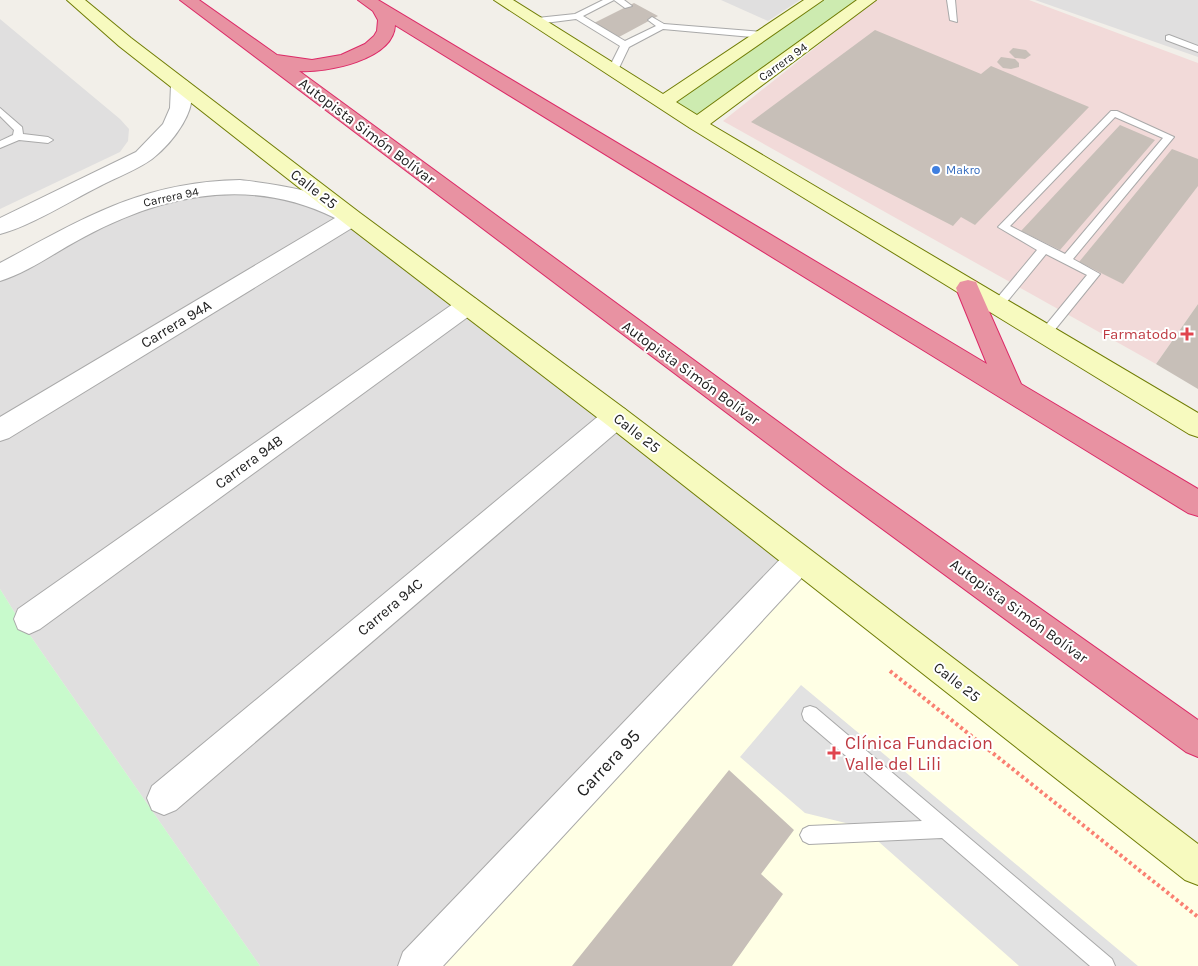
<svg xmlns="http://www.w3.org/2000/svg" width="1198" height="966" font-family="Karla,sans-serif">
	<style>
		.residential { fill: #e0dfdf }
		.commercial { fill: #f2dad9 }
		.education { fill: #ffffe5 }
		.grass { fill: #cdebb0 }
		.park { fill: #c8facc }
		.parking { fill: #e2e2e2 }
		.building { fill: #c7bfb8 }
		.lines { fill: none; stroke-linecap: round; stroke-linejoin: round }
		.lane-casing { stroke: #a9a9a9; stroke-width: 2 }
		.street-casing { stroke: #a9a9a9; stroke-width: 2 }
		.secondary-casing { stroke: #707d05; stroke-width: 2 }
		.highway-casing { stroke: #dc2a67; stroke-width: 2 }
		.path { stroke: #fa8072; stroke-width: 4; stroke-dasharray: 3 3; stroke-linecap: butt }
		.lane { fill: #fff; fill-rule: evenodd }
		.street { fill: #fff; fill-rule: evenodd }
		.secondary { fill: #f7fabf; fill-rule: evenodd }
		.highway { fill: #e892a2; fill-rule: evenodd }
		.shop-dot { fill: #3f7fe0; stroke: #fff; stroke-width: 2 }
		.health-dot { fill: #e0444e; stroke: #fff; stroke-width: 2 }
		.labels { text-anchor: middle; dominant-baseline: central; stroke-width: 4; stroke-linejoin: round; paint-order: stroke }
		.far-street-label { font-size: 12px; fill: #222; stroke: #fff }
		.far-shop-label { font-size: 12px; fill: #366cbe; stroke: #fff; text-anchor: start }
		.street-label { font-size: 15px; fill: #222; stroke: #fff }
		.health-label { font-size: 15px; fill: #be3a42; stroke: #fff; text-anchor: end }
		.near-health-label { font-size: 18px; fill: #be3a42; stroke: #fff; text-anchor: start }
		.near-street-label { font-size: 18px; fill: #222; stroke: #fff }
	</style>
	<rect width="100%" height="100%" fill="#f2efe9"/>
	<path class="residential" d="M721,0H800L768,21Z
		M1035,0H1198V57Z
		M0,19L120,119L129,129L128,141L120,152L0,209Z
		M219,188L311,198L799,560L417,966H260L18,618L0,589V273L125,208Z"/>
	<path class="commercial" d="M875,0H1029L1198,63V304L1156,364L723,121Z"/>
	<path class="education" d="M799,560L1198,867V966H417Z"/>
	<path class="grass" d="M815,0H868L697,124L663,102Z"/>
	<path class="park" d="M0,589L18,618L260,966H0Z"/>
	<path class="parking" d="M801,685L1138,966H1019L862,827L805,813L740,757Z"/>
	<path class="building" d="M634,3L658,16L619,37L594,23Z
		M875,30L981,74L991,66L1089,107L975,225L961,217L953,226L751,122Z
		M1013,48L1026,50L1031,55L1025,59L1015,58L1009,52Z
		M1001,57L1015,59L1019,63V67L1011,69L1003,68L997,62Z
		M1120,125L1155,140L1060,250L1021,231Z
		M1172,149L1198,159V186L1123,284L1079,262Z
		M1198,304V389L1156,364Z
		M729,770L794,830L761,874L783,894L732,966H572Z"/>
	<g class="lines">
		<g class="lane-casing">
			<path id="lane" d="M603,0H624L632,6L625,8L614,0L583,16L625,41L656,26L648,20L652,17L664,24L763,32L767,35L763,38L663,29L629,47L618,70L613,73L608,70L620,46L576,19L537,24L533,21L537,18L575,14Z
				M947,0H955L957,22L950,20Z
				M1169,35L1198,46V52L1166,40V36Z
				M0,108L22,127L23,134L48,137L53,140L48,143L19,140L0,148V141L13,135L14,130L0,116Z
				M1111,111H1117L1174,137L1073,259L1100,274L1049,337L1045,339L1039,334L1041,331L1087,275L1046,254L1001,309H993L991,306L993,303L1037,250L998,227ZM1115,117L1163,138L1065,254L1010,226Z
				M810,706L816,708L1112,959L1115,966H1090L942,838L809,844L803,841L800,835L803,829L809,826L922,821L804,720L802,714L804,708Z"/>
		</g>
		<g class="street-casing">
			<path id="street" d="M180,79L187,81C204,106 170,145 152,159C137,170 117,177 100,186C70,201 31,226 0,234V218L136,152L163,124L170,108L171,85L173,81Z
				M240,180C268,183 348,194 363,218L360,223L9,438L0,441V417L335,218C250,176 164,194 84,237C57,251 29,272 0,281V263C84,218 141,182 240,180Z
				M468,296L476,299L480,305L476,311L40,629L29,634L18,629L14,619L18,609L460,299Z
				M616,406L625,409L629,417L625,425L176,810L164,815L152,810L147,798L152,786L607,409Z
				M799,547L809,550L814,560L809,570L443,966H398L403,952L789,550Z"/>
		</g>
		<g class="secondary-casing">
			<path id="secondary" d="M67,0H85L131,38L360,213L625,409L1198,844V885L1185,880L607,425L344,223L119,46Z
				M494,0H513L663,94L804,0H823L676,102L697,115L857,0H876L710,124L1198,413V437L1189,434L690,128Z"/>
		</g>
		<g class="highway-casing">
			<path id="highway" d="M180,0H199L277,55L312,60L341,55L365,44L374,36L377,31L378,20L373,11L358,0H378L987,364L956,288L960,282L968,280L976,282L1021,384L1198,489V516L1188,513L395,25C394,60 326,73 299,71L844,470L1198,720V757L1186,752L824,486Z"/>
		</g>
		<path class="path" d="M890,671L1198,917"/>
		<use href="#lane" class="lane"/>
		<use href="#street" class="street"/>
		<use href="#secondary" class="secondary"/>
		<use href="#highway" class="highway"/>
	</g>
	<circle class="shop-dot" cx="936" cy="170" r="5"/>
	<g class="health-dot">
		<path d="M1184.5 326.5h5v5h5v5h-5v5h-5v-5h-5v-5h5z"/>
		<path d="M831.5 745.5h5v5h5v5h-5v5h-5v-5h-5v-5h5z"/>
	</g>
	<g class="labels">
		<g class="far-street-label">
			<text transform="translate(783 62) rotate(-36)">Carrera 94</text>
			<text transform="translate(171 197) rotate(-12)">Carrera 94</text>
		</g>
		<g class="far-shop-label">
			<text x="946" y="170">Makro</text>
		</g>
		<g class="street-label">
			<text transform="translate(367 131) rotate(37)">Autopista Simón Bolívar</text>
			<text transform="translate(314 189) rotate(38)">Calle 25</text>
			<text transform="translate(176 324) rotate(-31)">Carrera 94A</text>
			<text transform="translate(691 373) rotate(36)">Autopista Simón Bolívar</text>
			<text transform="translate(637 433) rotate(38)">Calle 25</text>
			<text transform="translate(249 462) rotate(-36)">Carrera 94B</text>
			<text transform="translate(390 607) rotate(-40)">Carrera 94C</text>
			<text transform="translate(1019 611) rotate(36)">Autopista Simón Bolívar</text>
			<text transform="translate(957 682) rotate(38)">Calle 25</text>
		</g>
		<g class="health-label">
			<text x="1177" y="334">Farmatodo</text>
		</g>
		<g class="near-health-label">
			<text x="845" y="743">Clínica Fundacion<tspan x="845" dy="21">Valle del Lili</tspan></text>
		</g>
		<g class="near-street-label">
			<text transform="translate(608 763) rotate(-47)">Carrera 95</text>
		</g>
	</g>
</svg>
